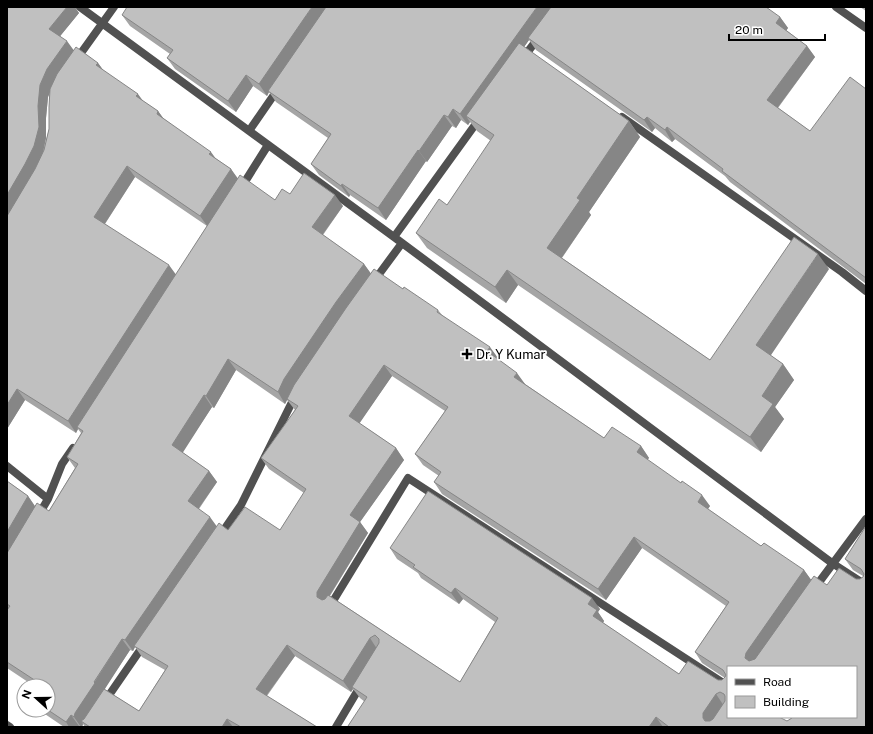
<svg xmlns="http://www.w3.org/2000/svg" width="873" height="734" font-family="'Public Sans',sans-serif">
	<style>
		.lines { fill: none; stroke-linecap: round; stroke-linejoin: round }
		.street { stroke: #515151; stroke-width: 8 }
		.wall { fill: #a5a5a5; fill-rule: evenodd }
		.shaded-wall { fill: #868686 }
		.building { fill: #c0c0c0; stroke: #868686; fill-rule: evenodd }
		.poi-dot { fill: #000; stroke: #fff; stroke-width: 1.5 }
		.labels { text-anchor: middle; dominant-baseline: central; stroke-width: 3.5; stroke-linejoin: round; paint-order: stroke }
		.poi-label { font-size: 13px; fill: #000; stroke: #fff; text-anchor: start }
	</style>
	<rect width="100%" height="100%" fill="#fff"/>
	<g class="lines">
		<path class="street" d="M80,7L394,237L832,563L866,585
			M836,7L866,28
			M523,58L539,37
			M76,60L114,7
			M622,117L842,272L866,291
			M249,131L278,89
			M241,188L268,145
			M394,237L480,118
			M374,281L402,243
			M7,466L48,499
			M38,516L48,499L62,464L73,448
			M219,537L241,505L295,396
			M814,589L866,519
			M330,606L408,478L728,686
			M105,701L145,643
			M7,725L10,727
			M336,727L361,685"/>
	</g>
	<path class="wall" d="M7,7L75,8L79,13L60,36L74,51L98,63L103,70L143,101L158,111L163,118L215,158L231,169L237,179L275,200L290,194L343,206L323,235L364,264L371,274L403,289L438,310L442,315L498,358L497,359L525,384L604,438L641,446L649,458L647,460L710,506L708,509L761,546L804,570L811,580L827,585L856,579H860L863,577V576L853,570L845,559L866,526V727H349L348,726L365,702L360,698L353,689L351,692L295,656L267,696L317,727H85L83,724L82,727L79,726L78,727H64L39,710H48V686H34L7,668V481L28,496L35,506L49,511L75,468L67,457L81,433L78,429L76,433L25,400L7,429ZM50,92L49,129L43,152L46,138V118L48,97ZM135,177L207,226L176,275L105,224ZM236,370L285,404L287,400L295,410L261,458L269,469L304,493L280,530H228L217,527L199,509L217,482L209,471L182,452L212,407L214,408ZM392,376L445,411L415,454L423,465L439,476L434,482L442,494L606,600L642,548L726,606L695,652L702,663L725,678L722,680H718L679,674L603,623L604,621L598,612L600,609L390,548L397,559L418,573L421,578L459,604L463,599L495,622L460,682L330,596L368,533L360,522L404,460L396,448L359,423ZM135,647L142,657L165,670L139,711L104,689L130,650L133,651ZM728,667L856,717H788L791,719L787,721L728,717Z
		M860,7H866V11Z
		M122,15L780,17L788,28L786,30L807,46L815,57L778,108L810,131L866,89V284L730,182L725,176L675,139L672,142L655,128L652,132L536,50L529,40L524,47L629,121L640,137L589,212L591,215L562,258L710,360L829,269L770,355L783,364L794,380L775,407L784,419L761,452L518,285L506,303L427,248L416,233L447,205L491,141L477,131L470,122L468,125L461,120L456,128L452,126L427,162L426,161L386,220L350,195L349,197L319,175L311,164L328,138L276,102L269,92L267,96L253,86L236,112L175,69L167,58L170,54L130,26Z"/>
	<path class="shaded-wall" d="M67,7H75L79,13L57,40L49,29Z
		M312,7H328L268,91L269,92L267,96L259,84Z
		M537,7H553L528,38L529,40L472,120L466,116L470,122L468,125L460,114Z
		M780,17L788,28L784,34L776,23Z
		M67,41L75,52L55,80L48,97L46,118V138L42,157L7,219V195L40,85L47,69Z
		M807,46L815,57L775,111L767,100Z
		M98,63L106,74L96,65Z
		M246,75L253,86L236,112L228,101Z
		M138,94L146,105L136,96Z
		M453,109L461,120L456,128L448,117Z
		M158,111L166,122L157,114Z
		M444,115L452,126L427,162L419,151Z
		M647,117L655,128L652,132L644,120Z
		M629,121L640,137L589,212L591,215L558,263L547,248L577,198Z
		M667,127L675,139L672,142L665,130Z
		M418,150L426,161L386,220L378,208Z
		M211,152L219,163L209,154Z
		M127,166L135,177L102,228L94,217Z
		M231,169L239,180L208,227L200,216Z
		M342,184L350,195L349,197L341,186Z
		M335,195L343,206L320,238L312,227Z
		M818,254L829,269L767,361L756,345Z
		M364,264L372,275L292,390L285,404L278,392L284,379L336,302Z
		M169,265L177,276L77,427L78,429L76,433L68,421Z
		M507,270L518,285L506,303L495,287Z
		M490,347L498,358L495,363L487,351Z
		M228,359L236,370L214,408L206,396Z
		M783,364L794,380L775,407L784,419L761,452L750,437L762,396Z
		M384,365L392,376L357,427L349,416Z
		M517,373L525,384L522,388L514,377Z
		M17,389L25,400L7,429V405Z
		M204,395L212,407L180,457L172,445Z
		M641,446L649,458L644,463L637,452Z
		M396,448L404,460L360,522L368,533L325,603L317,597V592L350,515Z
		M209,471L217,482L196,512L188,501Z
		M702,495L710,506L705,513L698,502Z
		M28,496L36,508L7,556V532Z
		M210,517L218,528L134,646L135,647L133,651L125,640Z
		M634,537L642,548L606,600L598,589Z
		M804,570L812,581L753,667L745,658L746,653Z
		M455,588L463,599L459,604L451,593Z
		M592,598L600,609L598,612L604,621L600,627L593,616L588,604Z
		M370,638L377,649L352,687L353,689L351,692L343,681Z
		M122,639L130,650L83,723L81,721L83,724L82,727H81L74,717L75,713Z
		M287,645L295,656L263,700L256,689Z
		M716,694L724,706L711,727L703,718V713Z
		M71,715L79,726L78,727H69L66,722Z
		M656,717L663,727H649Z
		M227,719L233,727H222Z"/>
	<path class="building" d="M7,7H67L49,29L67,41L47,69L40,85L38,106L39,127L34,146L25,164L7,195Z
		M127,7H312L259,84L246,75L228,101L167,58L173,50L122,15Z
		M326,7H537L460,114L453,109L448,117L444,115L419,151L418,150L378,208L342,184L341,186L311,164L331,134L268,91Z
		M551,7H766L780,17L776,23L807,46L767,100L810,131L850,77L866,89V278L722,171L723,169L667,127L665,130L647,117L644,120L528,38Z
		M519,43L629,121L577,198L580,200L547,248L710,360L794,237L818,254L756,345L783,364L762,396L773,404L750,437L507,270L495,287L416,233L439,199L447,205L494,135L466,116Z
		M76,47L98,63L96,65L138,94L136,96L158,111L157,114L211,152L209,154L231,169L200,216L127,166L94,217L169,265L68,421L17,389L7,405V216L35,169L44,150L49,129V107L50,89L57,74Z
		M304,173L335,195L312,227L364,264L336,302L284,379L278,392L228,359L206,396L204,395L172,445L209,471L188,501L210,517L125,640L122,639L94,682L95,683L75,713L74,717L71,715L66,722L48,710V686H37L39,683L7,662V610L10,606L7,604V553L37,503L49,511L78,464L67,457L83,431L77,427L240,175L275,200L282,189L290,194Z
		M374,269L403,289L404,287L438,310L437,312L490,347L487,351L517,373L514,377L604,438L612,427L641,446L637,452L681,483L682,481L702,495L698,502L761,546L764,543L804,570L746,653L745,658L749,661L755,659L814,576L827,585L839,568L856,579H860L863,577L864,574L861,569L845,559L866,526V727H669L656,717L649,727H350L348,726L367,697L352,687L379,643V639L375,635L370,638L343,681L287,645L256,689L317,727H241L227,719L222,727H90L81,721L84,719L104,689L139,711L168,666L134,646L219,523L228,530L245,507L280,530L306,489L261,458L298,406L287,399L294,385L346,308ZM384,365L448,407L415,454L441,472L434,482L598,589L634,537L729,602L695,652L723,670L726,675L725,677L722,680H718L688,661L679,674L593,616L597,610L588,604L592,598L428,491L390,548L415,565L413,567L451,593L455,588L498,618L460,682L328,595L325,599L322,600L317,597V592L360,522L350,515L396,448L349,416ZM728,667H856V717H792V718L787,721L779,717H728ZM720,692L724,694L725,696V701L713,719L710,721H705L703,718V713L716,694Z
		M7,481L28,496L7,532Z"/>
	<path class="poi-dot" d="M465 348h4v4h4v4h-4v4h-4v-4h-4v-4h4z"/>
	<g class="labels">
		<g class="poi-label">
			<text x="476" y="354">Dr. Y Kumar</text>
		</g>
	</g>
	<rect width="873" height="734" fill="none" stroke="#000000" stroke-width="16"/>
	<rect x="727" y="666" width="130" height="52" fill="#ffffff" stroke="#999999"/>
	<rect x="735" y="679" width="20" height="6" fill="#515151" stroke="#999999"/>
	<text x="763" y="686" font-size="12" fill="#000000">Road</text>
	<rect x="735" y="696" width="20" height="12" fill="#c0c0c0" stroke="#999999"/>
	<text x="763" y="706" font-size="12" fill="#000000">Building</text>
	<g transform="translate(36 698) rotate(291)"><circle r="19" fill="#ffffff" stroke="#999999"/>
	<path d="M0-3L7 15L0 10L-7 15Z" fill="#000000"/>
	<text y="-6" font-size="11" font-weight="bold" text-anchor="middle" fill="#000000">N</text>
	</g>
	<path d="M729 34v6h96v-6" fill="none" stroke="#000000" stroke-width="2"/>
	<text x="735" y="34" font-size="12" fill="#000000" stroke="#ffffff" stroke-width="3" paint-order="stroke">20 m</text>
</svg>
